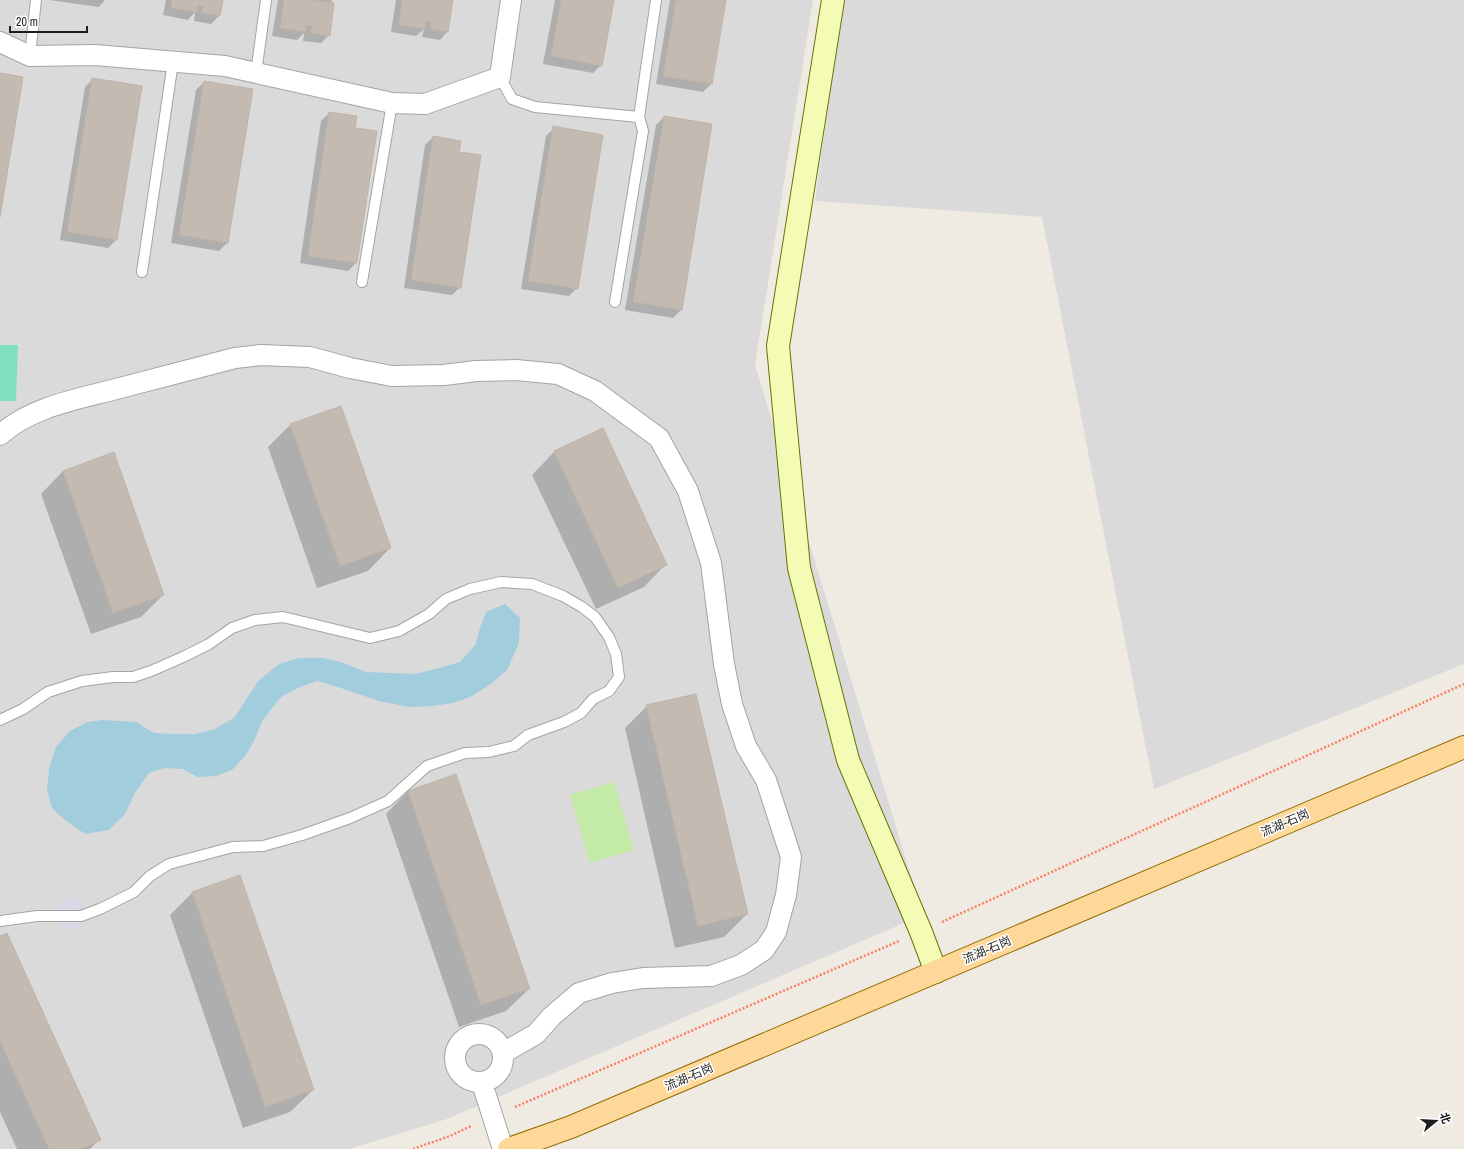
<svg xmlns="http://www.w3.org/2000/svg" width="1464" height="1149" font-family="'Archivo Narrow','Noto Sans SC',sans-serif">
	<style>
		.residential { fill: #dbdada }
		.grass { fill: #c4eaa7 }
		.pitch { fill: #7fe0c0 }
		.plaza { fill: #d8d7e4 }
		.water { fill: #a2cddd }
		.shadow { fill: #0003 }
		.building { fill: #c3bab2; stroke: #c1b3a5 }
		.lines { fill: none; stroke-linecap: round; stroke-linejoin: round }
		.lane-casing { stroke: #a4a4a4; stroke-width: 12 }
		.street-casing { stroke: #a4a4a4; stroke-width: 22 }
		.secondary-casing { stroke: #637603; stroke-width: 24 }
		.primary-casing { stroke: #976d00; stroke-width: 24 }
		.path { stroke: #fc7e66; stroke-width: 2.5; stroke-dasharray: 2 2; stroke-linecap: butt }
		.lane { stroke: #fff; stroke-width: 10 }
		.street { stroke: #fff; stroke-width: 20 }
		.secondary { stroke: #f3fbb5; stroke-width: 22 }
		.primary { stroke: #fdd899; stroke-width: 22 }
		.labels { text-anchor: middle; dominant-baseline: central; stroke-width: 3; stroke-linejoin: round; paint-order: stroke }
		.street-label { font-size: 12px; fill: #1d1d1d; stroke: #fff }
	</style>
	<rect width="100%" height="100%" fill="#efebe3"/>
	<path class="residential" d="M0,0H813L755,365L923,915L447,1119L349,1149H0Z
		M843,0H1464V664L1154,789L1042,217L815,201Z"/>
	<path class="grass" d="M614,782L634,850L590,863L570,795Z"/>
	<path class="pitch" d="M0,345H18L16,401H0Z"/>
	<path class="plaza" d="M55 914a16 16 0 1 1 32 0a16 16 0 1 1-32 0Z"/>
	<path class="water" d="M505,604L520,618L519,643L507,670L491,684L470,697L453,703L432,706L409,707L379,701L335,686L317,681L298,688L281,697L262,721L254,741L245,756L232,770L216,776L198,777L183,769L164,768L149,773L135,793L125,814L109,830L85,834L65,820L52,808L47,790L49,768L56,747L70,731L87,722L103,720L136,722L154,733L171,734H195L215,729L235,717L258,681L279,664L299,658H323L341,662L366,672L416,674L439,668L460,662L476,644L480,628L486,612Z"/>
	<path class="shadow" d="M49,0H105L99,7Z
		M166,0H222L219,16L211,24L194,21L195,12L188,20L163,15Z
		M278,0H333L329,3V35L321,43L303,41L304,33L297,40L272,36Z
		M396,0H450L447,32L440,40L422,37L424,29L416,36L391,32Z
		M555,0H613L601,65L593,73L543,64Z
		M670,0H725L711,84L703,92L656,84Z
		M93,79L116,240L108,248L60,240L85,87Z
		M204,82L227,243L219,251L171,243L196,90Z
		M329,113L354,128L376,132L356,263L348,271L300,263L321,121Z
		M664,117L711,124L681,310L673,318L625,310L656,125Z
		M554,128L577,288L569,296L521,289L546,136Z
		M433,137L458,153L460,287L452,295L404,288L425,145Z
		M290,425L390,548L368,571L317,588L268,447Z
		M602,430L666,564L644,587L596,609L532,475L554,452Z
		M63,471L163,595L141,617L91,634L41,494Z
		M647,706L747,914L724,937L675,948L625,728Z
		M455,775L529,989L506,1011L459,1027L386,814L408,791Z
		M239,877L313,1090L290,1112L243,1128L170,915L192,893Z
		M0,937L100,1139L90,1149H17L0,1112Z"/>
	<path class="building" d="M172,0H223L220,16L201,13L203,6L198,5L197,12L171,8Z
		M284,0H313L334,3L330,36L310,33L312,26L307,25L306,32L280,28Z
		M402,0H453L448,32L430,29L431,22H426L425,29L399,25Z
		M561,0H614L602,66L551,56Z
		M676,0H726L712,84L663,76Z
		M0,73L23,77L0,217Z
		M92,78L142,86L117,240L67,232Z
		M204,81L253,89L228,243L179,235Z
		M329,112L357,116L355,128L377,131L357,263L308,256Z
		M664,116L712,124L682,310L633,302Z
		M553,126L603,135L578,289L528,281Z
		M433,136L461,141L459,152L481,155L461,288L411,280Z
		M341,406L391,548L340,566L290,424Z
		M603,428L667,565L618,588L554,451Z
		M114,452L164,595L113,613L63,471Z
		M696,694L748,914L698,926L646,705Z
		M456,774L530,989L481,1005L408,791Z
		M240,875L314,1090L265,1107L192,892Z
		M7,933L101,1140L81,1149H49L0,1041V936Z"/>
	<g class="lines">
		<g class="lane-casing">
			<path id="lane" d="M30,56L36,0
				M256,73L266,0
				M500,77L512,99L535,107L639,117L643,131L615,302
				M639,117L656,0
				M142,272L173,62
				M362,282L392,103
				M0,720L23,709L48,692L82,681L113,677H133L151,671L183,657L209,644L232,628L255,620L283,617L370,638L399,631L429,614L446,599L470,589L501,582L532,584L563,596L582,607L595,617L609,637L616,654L619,677L609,691L593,699L581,713L564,722L528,735L514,746L489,752L465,753L427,766L388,801L350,818L302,835L263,846L233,847L169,864L150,876L134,892L100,909L81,916H37L0,921"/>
		</g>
		<g class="street-casing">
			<path id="street" d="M0,42L30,56L95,55L225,66L392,103L425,104L500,77L511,0
				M0,435C32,406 79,399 120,388C158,378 197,368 235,358L261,355L310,357L350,368L392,376L444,375L476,371L516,370L558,374L595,391L659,438L688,491L711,563L724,664L732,704L746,746L766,780L791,857L786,895L776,932L764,950L741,965L711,976L643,978L612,983L579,993L552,1016L536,1034L503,1053
				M455 1058a24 24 0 1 1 48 0a24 24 0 1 1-48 0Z
				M482,1083L503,1149"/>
		</g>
		<g class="secondary-casing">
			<path id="secondary" d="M833,0L778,346L799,568L848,760L921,932L936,972"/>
		</g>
		<g class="primary-casing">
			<path id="primary" d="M509,1149L571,1127L1464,747"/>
		</g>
		<path class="path" d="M942,922L1464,684
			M515,1107L899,941
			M413,1149L450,1136L471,1126"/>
		<use href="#lane" class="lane"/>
		<use href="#street" class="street"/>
		<use href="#secondary" class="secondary"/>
		<use href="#primary" class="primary"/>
	</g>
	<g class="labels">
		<g class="street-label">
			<text transform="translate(1285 823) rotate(-23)">流湖-石岗</text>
			<text transform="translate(987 950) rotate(-23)">流湖-石岗</text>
			<text transform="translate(689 1077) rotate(-23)">流湖-石岗</text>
		</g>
	</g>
	<g transform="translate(1436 1121) rotate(72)" stroke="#ffffff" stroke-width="3" paint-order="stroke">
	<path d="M0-3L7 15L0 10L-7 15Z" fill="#1d1d1d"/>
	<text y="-6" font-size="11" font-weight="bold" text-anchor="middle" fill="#1d1d1d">北</text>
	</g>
	<path d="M10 26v6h77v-6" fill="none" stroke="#1d1d1d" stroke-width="2"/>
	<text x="16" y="26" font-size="12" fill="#1d1d1d" stroke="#ffffff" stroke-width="3" paint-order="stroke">20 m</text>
</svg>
